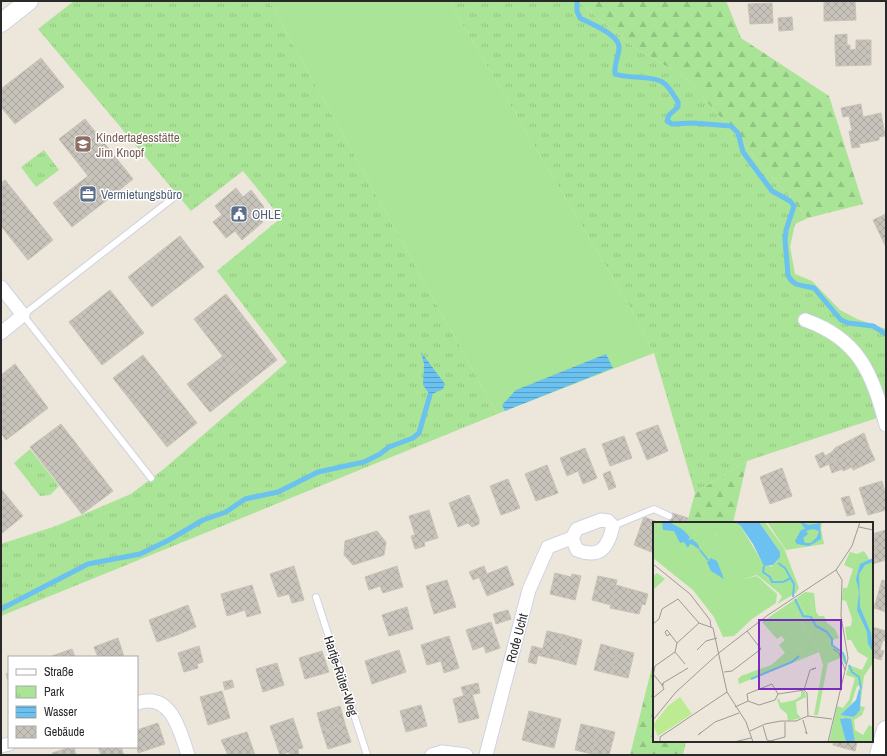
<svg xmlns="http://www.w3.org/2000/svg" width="887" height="756" font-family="'Archivo Narrow',sans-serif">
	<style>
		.grass { fill: #aae496 }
		.forest { fill: url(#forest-firs) }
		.park { fill: url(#park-tufts) }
		.water { fill: url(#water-rules) }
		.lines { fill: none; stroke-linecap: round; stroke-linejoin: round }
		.stream { stroke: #6bc1f0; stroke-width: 5 }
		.building { fill: url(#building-cross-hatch); stroke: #c7c2b5 }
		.lane-casing { stroke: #d0d2e3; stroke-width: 8 }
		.street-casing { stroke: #d0d2e3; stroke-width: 15 }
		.secondary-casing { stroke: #d0d2e3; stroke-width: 20 }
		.lane { stroke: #fff; stroke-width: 6 }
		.street { stroke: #fff; stroke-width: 13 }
		.secondary { stroke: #fff; stroke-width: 18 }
		.labels { text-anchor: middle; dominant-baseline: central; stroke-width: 3; stroke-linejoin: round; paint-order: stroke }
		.education-label { font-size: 13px; fill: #785e54; stroke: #fff; text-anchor: start }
		.service-label { font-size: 13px; fill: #4e5e75; stroke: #fff; text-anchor: start }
		.street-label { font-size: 13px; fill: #292929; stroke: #fff }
		.inset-river { fill: none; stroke: #6bc1f0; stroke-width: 2 }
		.inset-road { fill: none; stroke: #9e9a94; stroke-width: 1 }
		.view { fill: #7b2cbf; fill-opacity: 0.15; stroke: #7b2cbf; stroke-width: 2 }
		.inset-edge { fill: none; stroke: #292929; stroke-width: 2 }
	</style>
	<defs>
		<pattern id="forest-firs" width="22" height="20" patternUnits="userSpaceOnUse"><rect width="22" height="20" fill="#aae496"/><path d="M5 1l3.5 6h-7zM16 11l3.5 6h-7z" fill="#92c481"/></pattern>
		<pattern id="park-tufts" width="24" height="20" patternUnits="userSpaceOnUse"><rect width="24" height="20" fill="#aae496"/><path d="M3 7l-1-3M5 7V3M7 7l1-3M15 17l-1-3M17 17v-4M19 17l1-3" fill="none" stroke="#92c481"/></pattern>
		<pattern id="water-rules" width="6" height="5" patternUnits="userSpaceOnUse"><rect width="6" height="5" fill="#6bc1f0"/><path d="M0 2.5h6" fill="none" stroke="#589dc2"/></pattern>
		<pattern id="building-cross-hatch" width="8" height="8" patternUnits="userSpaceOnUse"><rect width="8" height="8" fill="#c7c3bb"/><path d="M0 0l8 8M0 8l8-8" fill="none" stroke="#aba8a1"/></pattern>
	</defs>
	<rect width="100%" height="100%" fill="#ece6db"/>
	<path class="grass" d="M269,1H449L631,309L654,353L497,414Z"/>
	<path class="forest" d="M577,1H726L741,38L829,96L863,204L808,218L686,78L634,47Z
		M747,461L733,523H687L695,493Z
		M654,659V741H686L683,755H630Z"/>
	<path class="park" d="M74,1H269L497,414L1,616V544L56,526L131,494L165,468L287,362L217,271L281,218L243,171L191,211L38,29Z
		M449,1H577L634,47L686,78L808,218L795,224L790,247L795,274L812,281L840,310L857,319L886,329V415L747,461L695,493L654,353L631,309Z
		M44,150L59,170L36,187L21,167Z
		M30,449L59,486L50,495L40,496L14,463Z"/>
	<path class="water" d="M421,352L445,384L443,389L430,395L423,385L424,364Z
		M606,354L613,368L505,411L502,405L516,390Z"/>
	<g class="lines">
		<path class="stream" d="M577,1V11L580,18C591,24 621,35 619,49C618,57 614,66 615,74C629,79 655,75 665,84C670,88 674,96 678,102V107L669,115L667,121L672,124L693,123L731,126L738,133L743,152L772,191L790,201L794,206L786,230L785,240L788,275C793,287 803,285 814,288L841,320L848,323L873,326L886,334
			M1,609L88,564L140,554L169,540L203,520L226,512L245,499L278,492L318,472L364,462L380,454L389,447L413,438L419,433L430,395"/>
	</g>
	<path class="building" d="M824,1H855L856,20L824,21Z
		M772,3L773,23L750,24L748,4Z
		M792,17L793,30L779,31L778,18Z
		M847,34V45H835V35Z
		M856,40H871V65L836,66L835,45H850V50L856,49Z
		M41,58L64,87L15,124L1,107V89Z
		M861,104L863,117L881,113L885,136L879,137V140L859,144L860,147L852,148L849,131H852L849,116L843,117L841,108Z
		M85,119L133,179L107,200L59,139Z
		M88,176L107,200L72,227L53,203Z
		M5,180L53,240L28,260L1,226V183Z
		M236,188L243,197L251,190L264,207L256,214L263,222L242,240L235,231L226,238L213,222L222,215L215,206Z
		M886,214V247L873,220Z
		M180,236L204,267L152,307L128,277Z
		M110,290L144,333L102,365L69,322Z
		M226,294L277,360L245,385L194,319Z
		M143,355L197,423L167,447L113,378Z
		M223,356L245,385L210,412L187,384Z
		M15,364L48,408L6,440L1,433V375Z
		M61,424L113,491L82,514L30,447Z
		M658,425L668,451L647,460L636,433Z
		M864,433L869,447L836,461L832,452L835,448Z
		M624,436L632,458L610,466L602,444Z
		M869,447L875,460L853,470L852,467L843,471V469L840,470L836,461Z
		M585,448L597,478L583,484L578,471L567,476L560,458Z
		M823,452L829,464L820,468L815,456Z
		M832,452L836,461L829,464L825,456Z
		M836,461L840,470L832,473L829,464Z
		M547,465L558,493L536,501L525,474Z
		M782,468L792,496L770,504L760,477Z
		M610,471L616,487L609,490L603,474Z
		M508,479L520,508L501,515L490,486Z
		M882,481L886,496V510L868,515L859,488Z
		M1,489L23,516L1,534Z
		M469,495L479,519V524L472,527L468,523L458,527L449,503Z
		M849,496L852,505L844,507L841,498Z
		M852,505L855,514L847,516L844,507Z
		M429,510L438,538L424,542L425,546L415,549L411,536L415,535L409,516Z
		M672,513L688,518L686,523H669Z
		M644,517L660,523H654V553L634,545Z
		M886,530V545L872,549V534Z
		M377,531L386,542L384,555L353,565L344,555L345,541Z
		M886,545V560L872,564V549Z
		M294,566L304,600L292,603L289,594L278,597L270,574Z
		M397,566L403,587L383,593L380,586L369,590L365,577Z
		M484,566L487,574L473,580L469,572Z
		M507,566L514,585L487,596L479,577Z
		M555,573L571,577L572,574L581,576L575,600L550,594Z
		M598,576L617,580L611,605L592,600Z
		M447,580L456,607L434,614L426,586Z
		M882,580L886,581V612L874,608Z
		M252,585L261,613L247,617L245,610L227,616L221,594Z
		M616,585L648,594L645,605L642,604L639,614L610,608Z
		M188,605L196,627L177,635L168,613Z
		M407,607L413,629L389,636L382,615Z
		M508,610L511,619L496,624L493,614Z
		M168,613L177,635L157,642L149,620Z
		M491,622L500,648L486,653L484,646L473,650L466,630Z
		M872,627L886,631V641L883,640L880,650L884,651L881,660L872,657Z
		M547,631L565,635L558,660L541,656Z
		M565,635L582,640L576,665L558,660Z
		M449,636L459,668L444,673L441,661L427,665L421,645Z
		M118,638L124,657H98L94,647Z
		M601,644L618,649L611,674L594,670Z
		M199,646L203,662L197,664L198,668L184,672L178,653Z
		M532,646L543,649L541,656L538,655L536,664L528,662Z
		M72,649L75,657H49Z
		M618,649L634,653L628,678L611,674Z
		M399,650L406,672L372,684L365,661Z
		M322,651L329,672L305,679L299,658Z
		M277,663L284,685L263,692L256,669Z
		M9,673V683L6,674Z
		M232,680L234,687L225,690L223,682Z
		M478,683L480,693L464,696L461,687Z
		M222,691L230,718L208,725L200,697Z
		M472,693L479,718L459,723L453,699Z
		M421,705L427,726L406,732L400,711Z
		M340,706L345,724L322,731L317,713Z
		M529,711L545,715L538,744L522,740Z
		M545,715L561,719L554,748L538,744Z
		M293,718L303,748L298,749L299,755H290L289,752L280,755L270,726Z
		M158,723L165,744L138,753L137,747V730Z
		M345,724L351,742L328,749L322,731Z
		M581,724L598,728L592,754L575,750Z
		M598,728L615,732L609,755L592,754Z
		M247,732L255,755H228L221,740Z
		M834,741H854L857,742L855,751L833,745Z
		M71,747H74L76,755H53L52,753Z
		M98,747H121L124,755H101Z"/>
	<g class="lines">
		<g class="lane-casing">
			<path id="lane" d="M151,478L23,315L177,195
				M613,526L654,509L669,516
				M316,597L367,755"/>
		</g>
		<g class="street-casing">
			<path id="street" d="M1,287L23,315L1,333
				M805,320C859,339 872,373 886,425
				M137,703C171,691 180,731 188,755
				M1,746L9,744
				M432,755L442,752L466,755
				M486,755L529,590L548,547L572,538L577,529L601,520L608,521L613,526C608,548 600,559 577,550L572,538"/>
		</g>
		<g class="secondary-casing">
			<path id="secondary" d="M1,23L29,1
				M879,755L886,730"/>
		</g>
		<use href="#lane" class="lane"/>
		<use href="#street" class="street"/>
		<use href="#secondary" class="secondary"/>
	</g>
	<defs>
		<g id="school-square" transform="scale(0.9)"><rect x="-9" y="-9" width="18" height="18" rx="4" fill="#8d6e63" stroke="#fff"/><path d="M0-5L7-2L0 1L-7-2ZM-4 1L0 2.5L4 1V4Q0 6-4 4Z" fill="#fff"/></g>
		<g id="office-square" transform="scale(0.9)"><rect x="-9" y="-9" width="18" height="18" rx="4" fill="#5c6f8a" stroke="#fff"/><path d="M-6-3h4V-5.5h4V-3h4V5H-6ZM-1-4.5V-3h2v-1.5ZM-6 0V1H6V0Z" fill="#fff"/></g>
		<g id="civic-square" transform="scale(0.9)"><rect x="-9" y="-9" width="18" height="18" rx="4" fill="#5c6f8a" stroke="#fff"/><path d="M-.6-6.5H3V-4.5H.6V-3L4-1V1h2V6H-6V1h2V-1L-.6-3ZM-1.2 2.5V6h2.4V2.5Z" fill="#fff"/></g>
	</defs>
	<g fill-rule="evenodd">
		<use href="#school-square" x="83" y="144"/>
		<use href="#office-square" x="88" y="194"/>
		<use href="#civic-square" x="239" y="214"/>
	</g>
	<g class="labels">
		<g class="education-label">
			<text x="96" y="137">Kindertagesstätte<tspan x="96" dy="15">Jim Knopf</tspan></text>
		</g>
		<g class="service-label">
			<text x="101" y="194">Vermietungsbüro</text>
			<text x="252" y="214">OHLE</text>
		</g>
		<g class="street-label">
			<text transform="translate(517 638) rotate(-75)">Rode Ucht</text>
			<text transform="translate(341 676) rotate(72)">Hartje-Rüter-Weg</text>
		</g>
	</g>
	<g transform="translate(653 522)">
		<rect width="220" height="220" fill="#ece6db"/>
		<path d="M2,0H44L59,9L71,23L91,57L104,54L124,72L123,81L99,97L81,114L70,115L61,95L40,68L0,36V2ZM114,0H169L168,7L171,22L133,28ZM146,74L157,77L160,90L155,95L144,76ZM139,84L166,130L152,136L126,90Z" fill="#aae496"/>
		<path d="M44,0H81L87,3L108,38L118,45L124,39L125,27L106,0H112L131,26L146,66L143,71L124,82L129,75L126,71L104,53L91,57L63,13ZM152,70L161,71L163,90L166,94H171L174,101L182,107L186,116L180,118L155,95L160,90L157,77L153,79L146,74ZM175,140L165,193H161L170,143Z" fill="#aae496"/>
		<path d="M211,29L218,40H220V141L211,154L207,184L212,185L209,193L201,198L202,208L210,213L216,203L220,205V220H202L197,197L193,196L188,197L193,220H176L184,184L190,186L196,178L202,156L193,153L196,143L209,148L215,136L205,130L198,118H194L192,105L198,104L199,97L193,79L189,78L190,66H194L200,47L191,43L194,36L197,30L204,32ZM208,163L207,188L200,195L187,193L198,182L204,164ZM144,76L153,92L169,105L180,118L179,123L193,134V143L188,136L170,143L166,130L139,84L127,90L152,136L86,162L85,157L88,154L118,143L132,131L126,123L132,118L128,114L124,117L109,100ZM148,168L152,170L153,175L143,180L144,191L148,196L135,199L134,192L127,186L124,177L125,176L128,181L142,178L148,174Z" fill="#aae496" fill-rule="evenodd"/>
		<path d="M4,51L12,57L0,68V54Z" fill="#aae496"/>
		<path d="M27,175L39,192L5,214L0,203L15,184Z" fill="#bdeb91"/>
		<path d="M9,0H16L29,7L37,15L35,18L39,17L45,22L47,28L40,23L37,22L35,26L31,20L27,21L21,9L10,8ZM81,0H106L127,30V35L120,43L111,44L100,22L87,3ZM147,0L156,3L167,1L168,17L156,24L144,22L142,19L148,8L152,7ZM160,7L166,9L164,15L158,21H152L150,16L155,12L153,9ZM58,36L64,39L71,57L58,49L54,40ZM220,36V40L212,43L206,52L207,85L218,111L220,130L215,122L214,110L204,88L206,70L203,57L207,42ZM206,167L208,168L207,188L203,193L200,195L187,193L203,178ZM193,196L198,197L202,220H193L187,197Z" fill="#6bc1f0" fill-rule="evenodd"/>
		<path class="inset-river" d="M47,28L55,38M125,41L132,46L141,62L140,75M111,44L110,50L117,55L119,60H130L138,56M142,77L150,94L158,95L163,104L174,110L179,117V123L190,131L193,142M196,143L199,150L206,155L208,167M98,157L139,140L146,134"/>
		<path class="inset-road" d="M206,5L220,8M0,42L37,72L57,98L58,105M0,102L6,97L9,87L25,77L46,101L60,106L74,170L93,200L100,220M17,112L14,114L12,110L14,108L24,121M180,127L186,131L192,148M44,128L53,119L64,116M22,130L32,142M71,150L79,149L108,127L94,109M1,153L9,163M0,154L2,144L22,130L24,121L46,101M10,161L35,146M151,168L157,148L163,146L159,147M0,176L11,167L9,163L10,161V164M95,179L94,172L119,162L125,172M82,185L95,179L106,183L122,178L125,172L151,168L154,171L155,194M0,198L23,170L67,130L115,93L183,48L199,24L207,0M150,198L154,212L152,210M110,204L114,218L117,219L132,215V200M97,209L112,202L128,199H143L155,194L179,197M48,210L45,213L62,200L86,191M7,220V215L74,170M81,220L98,216M175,220L195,136L188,94L189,58L183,48"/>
		<path class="view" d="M106,98H188V167H106Z"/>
		<rect width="220" height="220" class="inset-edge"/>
	</g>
	<rect width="887" height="756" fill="none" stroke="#292929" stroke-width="4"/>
	<rect x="8" y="656" width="130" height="92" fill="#ffffff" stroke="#a9a9a9"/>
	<rect x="16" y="669" width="20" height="6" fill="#ffffff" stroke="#a9a9a9"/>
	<text x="44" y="676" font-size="12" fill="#292929">Straße</text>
	<rect x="16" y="686" width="20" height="12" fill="url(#park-tufts)" stroke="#a9a9a9"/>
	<text x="44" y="696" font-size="12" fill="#292929">Park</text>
	<rect x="16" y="706" width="20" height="12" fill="url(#water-rules)" stroke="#a9a9a9"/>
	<text x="44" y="716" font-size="12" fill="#292929">Wasser</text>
	<rect x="16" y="726" width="20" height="12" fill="url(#building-cross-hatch)" stroke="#a9a9a9"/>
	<text x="44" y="736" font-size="12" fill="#292929">Gebäude</text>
</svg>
